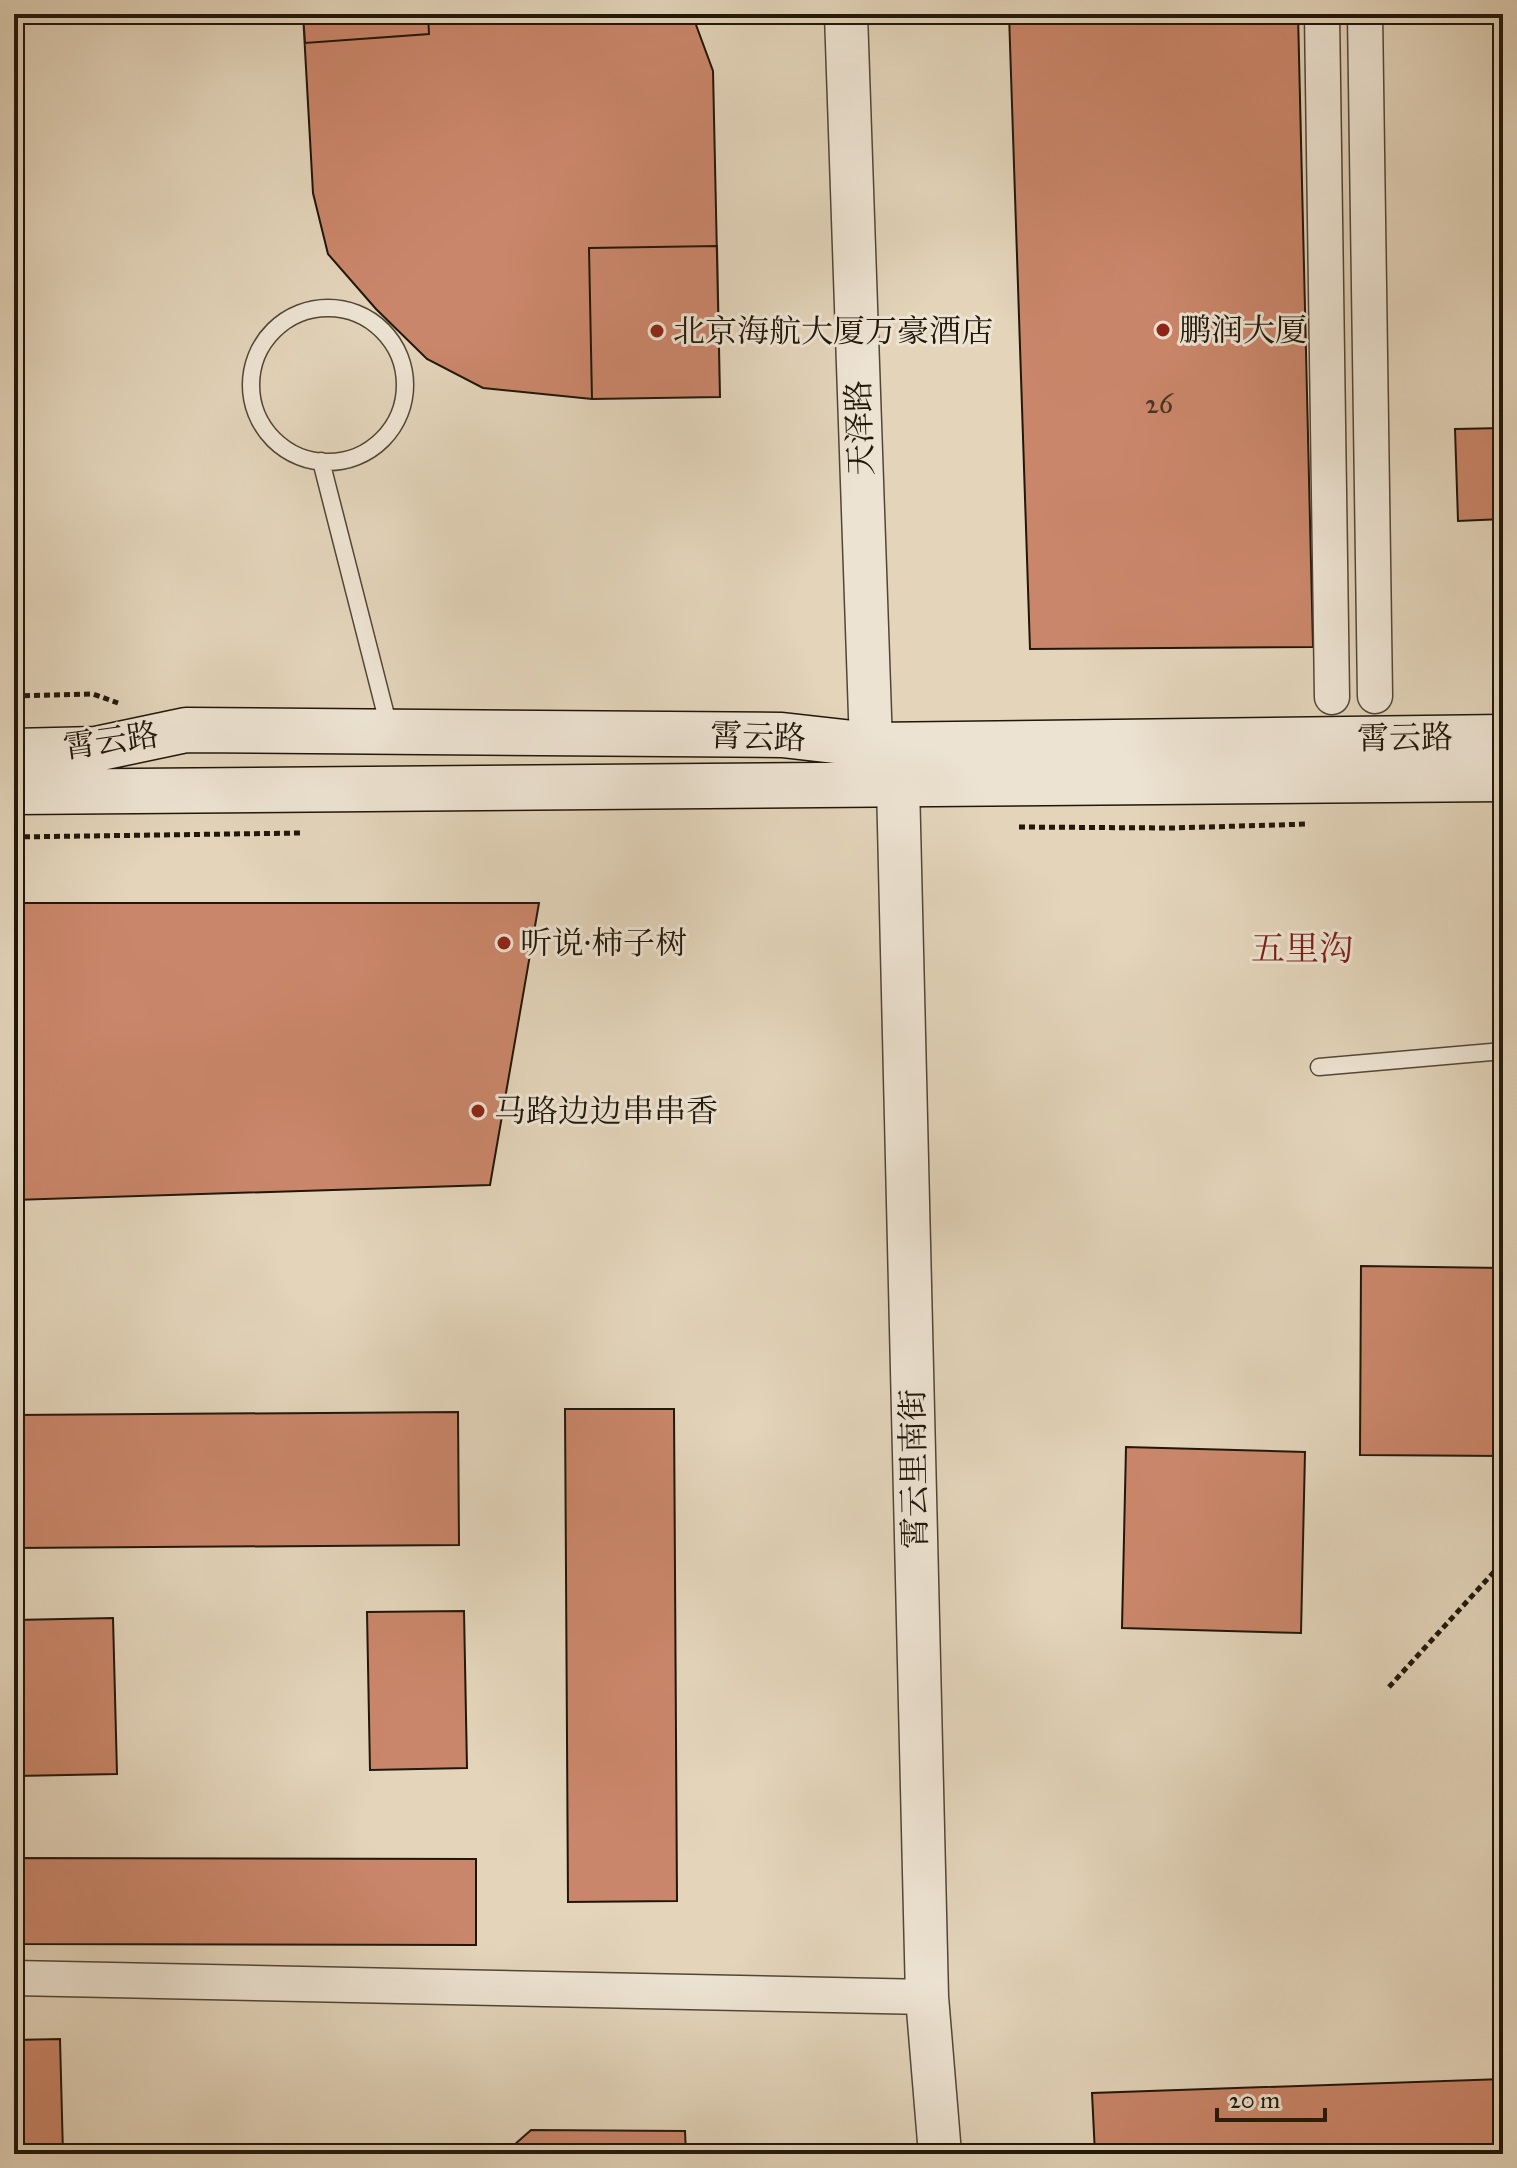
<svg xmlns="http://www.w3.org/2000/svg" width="1517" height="2168" font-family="'IM FELL Great Primer','Noto Serif SC',serif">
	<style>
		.building { fill: #ca866a; stroke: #21170a; stroke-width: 2 }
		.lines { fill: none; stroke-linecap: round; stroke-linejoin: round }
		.service-casing { stroke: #524636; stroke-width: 19 }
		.minor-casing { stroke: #524636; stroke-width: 37 }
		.tertiary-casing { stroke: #524636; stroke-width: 45 }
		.secondary-casing { stroke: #21170a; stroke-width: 47 }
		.path { stroke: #21170a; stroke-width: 5; stroke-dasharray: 6 4; stroke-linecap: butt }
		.service { stroke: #ede3d2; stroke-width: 16 }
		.minor { stroke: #ede3d2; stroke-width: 34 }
		.tertiary { stroke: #ede3d2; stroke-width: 42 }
		.secondary { stroke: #ede3d2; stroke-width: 44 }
		.poi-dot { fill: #8f2418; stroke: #ede3d2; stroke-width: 3 }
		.labels { text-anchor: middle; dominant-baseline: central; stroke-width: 6; stroke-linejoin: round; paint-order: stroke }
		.number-label { font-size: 28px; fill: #4b3322 }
		.poi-label { font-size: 32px; fill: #21170a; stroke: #ede3d2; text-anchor: start }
		.street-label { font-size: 32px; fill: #21170a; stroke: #ede3d2 }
		.neighbourhood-label { font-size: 34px; fill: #7a1f14; stroke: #ede3d2 }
	</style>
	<rect width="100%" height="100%" fill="#e3d4ba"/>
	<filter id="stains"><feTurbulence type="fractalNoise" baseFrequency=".0025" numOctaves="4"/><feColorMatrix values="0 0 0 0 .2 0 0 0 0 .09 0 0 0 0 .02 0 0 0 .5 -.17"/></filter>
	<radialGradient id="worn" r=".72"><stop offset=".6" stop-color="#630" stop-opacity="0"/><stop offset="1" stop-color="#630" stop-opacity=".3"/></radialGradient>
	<path class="building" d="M303,14H692L713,71L720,397L592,399L483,388L427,359L376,309L328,254L313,193Z
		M303,14H428L429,34L305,43Z
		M1009,14H1298L1313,647L1030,649Z
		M717,246L720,397L592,399L589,248Z
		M1503,428V519L1458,521L1455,429Z
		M14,903H539L490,1185L14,1200Z
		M1361,1266L1503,1268V1456L1360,1455Z
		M565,1409H674L677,1901L568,1902Z
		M458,1412L459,1545L14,1548V1415Z
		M1126,1447L1305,1452L1301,1633L1122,1628Z
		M464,1611L467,1768L370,1770L367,1612Z
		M113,1618L117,1774L17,1776L14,1620Z
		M14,1858L476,1859V1945L14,1944Z
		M60,2039L63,2154H14V2040Z
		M1503,2079V2154H1095L1092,2093Z
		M531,2130L685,2131L686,2154H504Z"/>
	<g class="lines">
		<g class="service-casing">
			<path id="service" d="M251 385a77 77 0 1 1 154 0a77 77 0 1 1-154 0Z
				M321,461L390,731
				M1319,1067L1503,1051"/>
		</g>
		<g class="minor-casing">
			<path id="minor" d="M1322,14L1332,697
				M1365,14L1375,696
				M14,1978L927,1997"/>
		</g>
		<g class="tertiary-casing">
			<path id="tertiary" d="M846,14L871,745L898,784L927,1997L940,2154"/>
		</g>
		<g class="secondary-casing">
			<path id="secondary" d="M14,751L96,749L186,730L782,735L871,745L1503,737
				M14,792L1503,779"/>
		</g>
		<path class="path" d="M14,696L93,694L118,703
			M1019,827L1172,828L1309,824
			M14,837L301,833
			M1389,1687L1503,1562"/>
		<use href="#service" class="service"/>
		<use href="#minor" class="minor"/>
		<use href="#tertiary" class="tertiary"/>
		<use href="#secondary" class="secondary"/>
	</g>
	<g class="poi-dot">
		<circle cx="1163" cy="330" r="8"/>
		<circle cx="657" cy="331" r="8"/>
		<circle cx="504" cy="943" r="8"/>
		<circle cx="478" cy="1111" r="8"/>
	</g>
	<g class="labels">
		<g class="number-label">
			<text x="1159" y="403">26</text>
		</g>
		<g class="poi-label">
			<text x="1179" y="330">鹏润大厦</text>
			<text x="673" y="331">北京海航大厦万豪酒店</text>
			<text x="520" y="943">听说·柿子树</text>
			<text x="494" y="1111">马路边边串串香</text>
		</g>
		<g class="street-label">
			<text transform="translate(860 428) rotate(-92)">天泽路</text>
			<text transform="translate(758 737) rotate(2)">霄云路</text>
			<text transform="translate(1405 738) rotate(-1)">霄云路</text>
			<text transform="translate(111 741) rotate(-8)">霄云路</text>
			<text transform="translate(914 1469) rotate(-91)">霄云里南街</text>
		</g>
		<g class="neighbourhood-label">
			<text x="1302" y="948">五里沟</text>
		</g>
	</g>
	<rect width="1517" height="2168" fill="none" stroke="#e3d4ba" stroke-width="48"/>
	<rect x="16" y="16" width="1485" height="2136" fill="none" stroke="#21170a" stroke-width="4"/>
	<rect x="24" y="24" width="1469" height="2120" fill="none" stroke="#21170a" stroke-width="2"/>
	<path d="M1217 2108v12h108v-12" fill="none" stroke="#21170a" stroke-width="4"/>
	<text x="1229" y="2108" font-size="24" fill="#21170a" stroke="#ede3d2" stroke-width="6" paint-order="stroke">20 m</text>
	<rect width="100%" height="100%" filter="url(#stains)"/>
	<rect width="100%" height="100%" fill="url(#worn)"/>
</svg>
